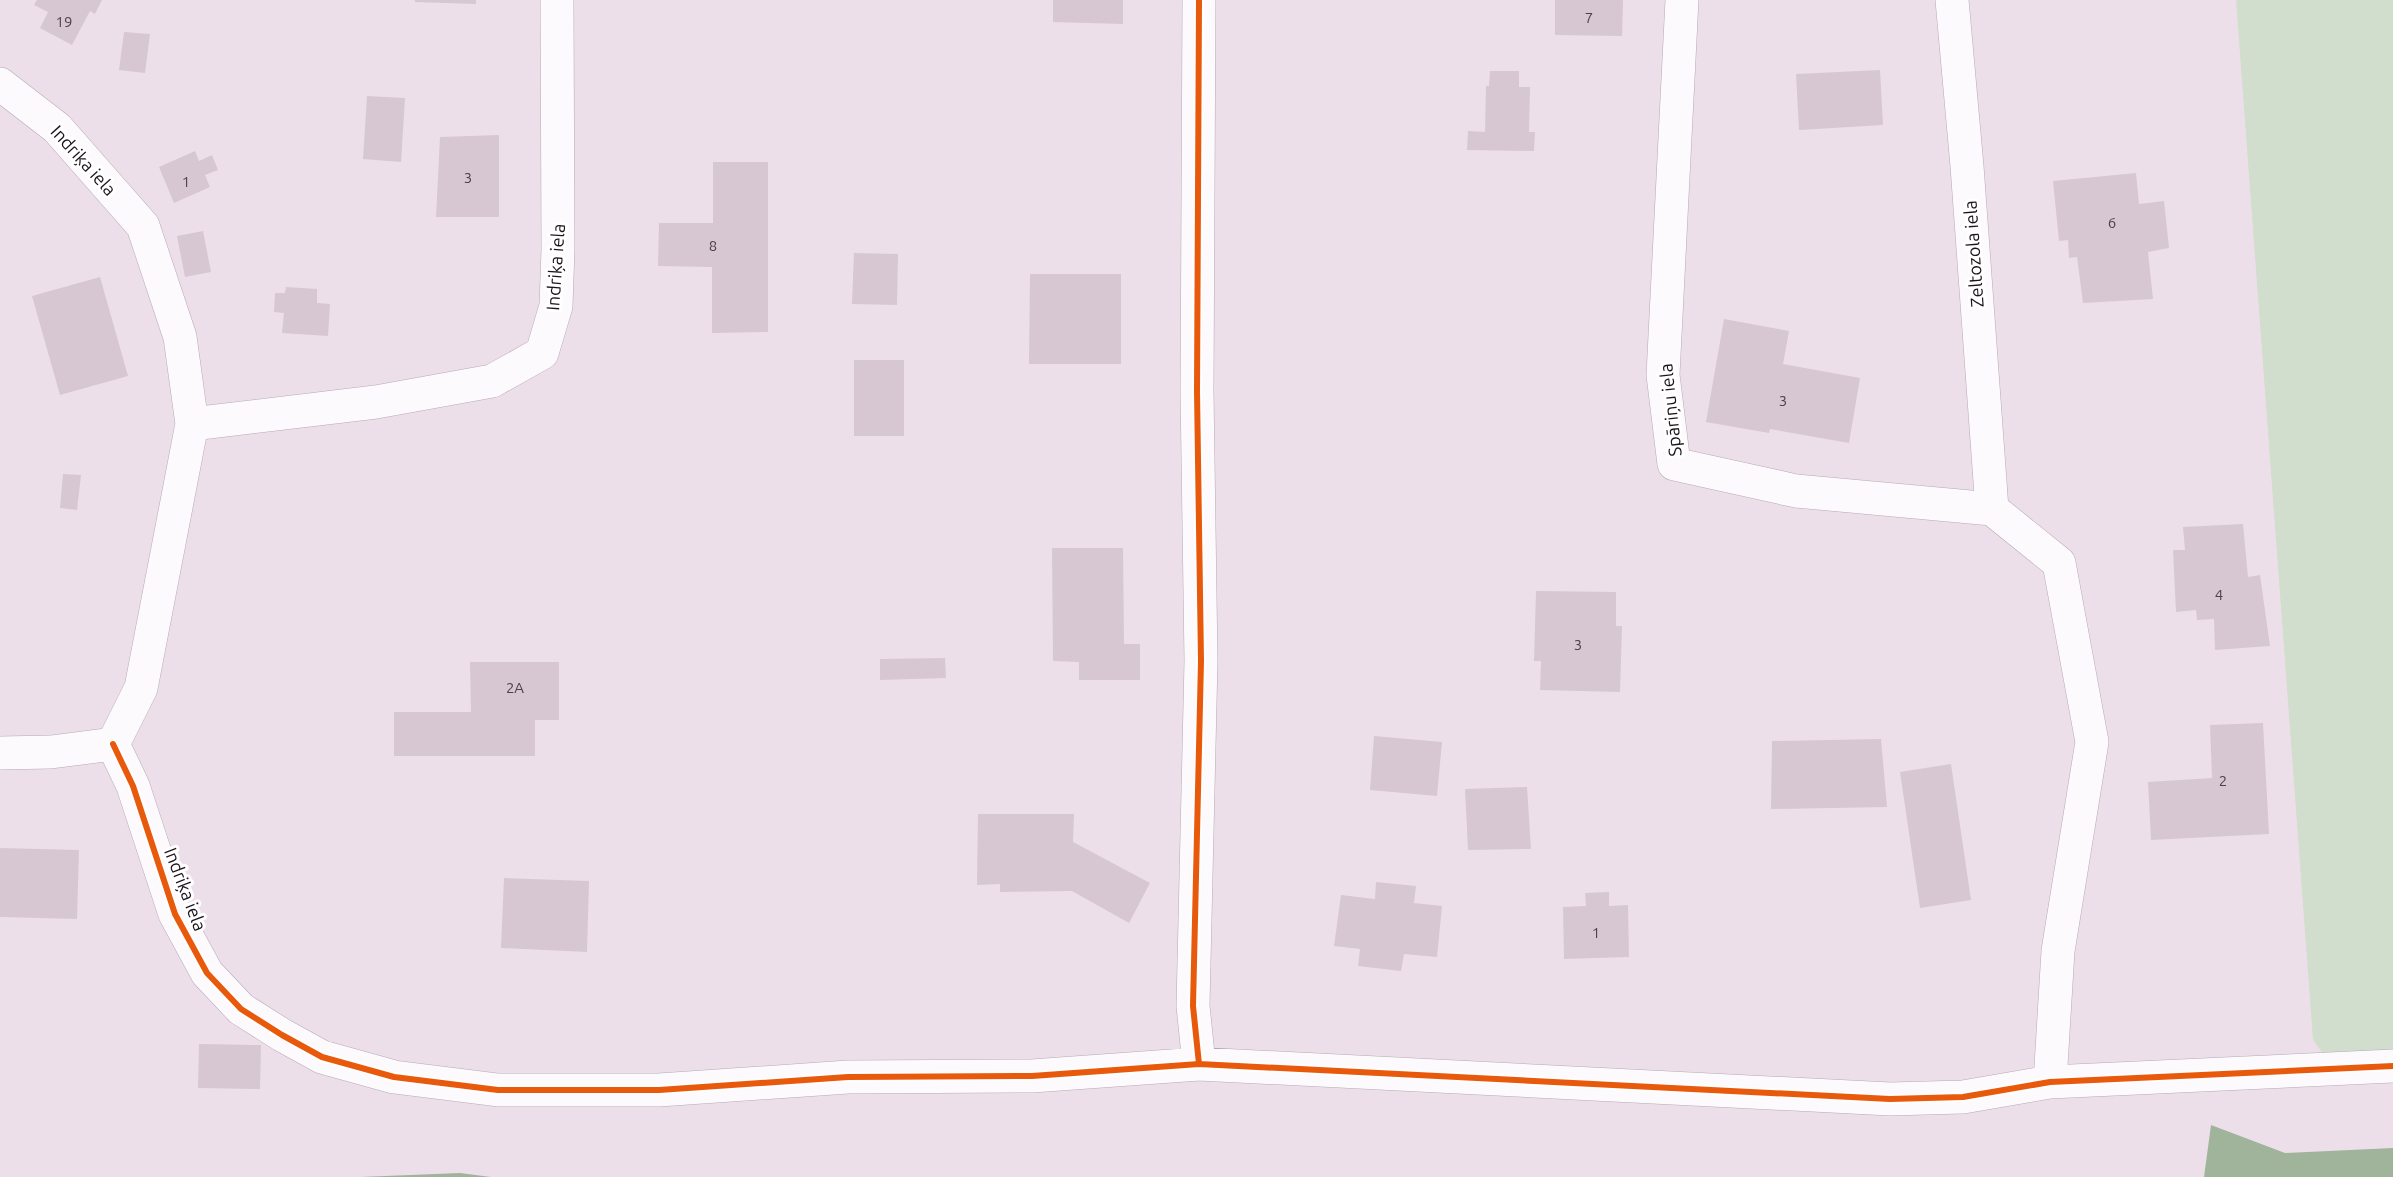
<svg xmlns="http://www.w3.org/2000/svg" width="2393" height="1177" font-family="Ubuntu,sans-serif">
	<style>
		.green { fill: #d2decd }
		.water { fill: #9fb49a }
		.building { fill: #d6c7d3 }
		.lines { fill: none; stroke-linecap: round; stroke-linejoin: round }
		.minor-casing { stroke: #b5aab3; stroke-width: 34 }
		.minor { stroke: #fcfafc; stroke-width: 33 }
		.cycleway-casing { stroke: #fff; stroke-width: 10 }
		.cycleway { stroke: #e8590c; stroke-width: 6 }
		.labels { text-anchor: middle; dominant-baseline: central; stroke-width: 6; stroke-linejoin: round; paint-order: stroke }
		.number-label { font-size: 15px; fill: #4c424a }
		.street-label { font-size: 18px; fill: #1d141b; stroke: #fff }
	</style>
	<rect width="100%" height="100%" fill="#eddfea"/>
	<path class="green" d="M2236,0H2393V1049L2327,1059L2313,1040Z"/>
	<path class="water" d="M2211,1125L2285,1153L2393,1148V1177H2204Z
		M460,1173L491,1177H360Z"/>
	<path class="building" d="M37,0H102L95,14L90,11L72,45L40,28L48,12L34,5Z
		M415,0H476V4L415,2Z
		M1053,0H1123V24L1053,22Z
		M1555,0H1623L1622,36L1555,35Z
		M124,32L150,34L145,73L119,70Z
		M1880,70L1883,125L1799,130L1796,74Z
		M1490,71H1519V87H1530L1529,132H1535L1534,151L1467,150L1468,131L1485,132L1486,86H1489Z
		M367,96L405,98L401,162L363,159Z
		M499,135V217H436L440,137Z
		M195,151L199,161L212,155L218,170L205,175L210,187L174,203L159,167Z
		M713,162H768V332L712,333V267L658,266L659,223H713Z
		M2136,173L2139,204L2164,201L2169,248L2148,252L2153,299L2083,303L2077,257L2069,258L2068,240L2059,241L2053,181Z
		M203,231L211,272L185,277L177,236Z
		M854,253L898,254L897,305L852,304Z
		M1030,274H1121V364H1029Z
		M100,277L128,376L60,395L32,296Z
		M286,287L317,289V303L330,304L328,336L282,333L284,313L274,312L275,293H285Z
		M1724,319L1789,331L1783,364L1860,378L1849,443L1770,429L1769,433L1706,422Z
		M854,360H904V436H854Z
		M63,474L81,475L77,510L60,508Z
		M2243,524L2248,577L2260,575L2270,646L2215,650L2214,619L2197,620L2196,610L2176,612L2173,550H2185L2183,527Z
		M1052,548H1123L1124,644H1140V680H1079V662L1053,661Z
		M1536,591L1616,592V626H1622L1620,692L1540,690L1541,661H1534Z
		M945,658L946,678L880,680V659Z
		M470,662H559V720H535V756H394V712H471Z
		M2263,723L2269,834L2151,840L2148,782L2212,778L2210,725Z
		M1374,736L1442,742L1437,796L1370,790Z
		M1881,739L1887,807L1771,809L1772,741Z
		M1951,764L1971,900L1920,908L1900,772Z
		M1527,787L1531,849L1468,850L1465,789Z
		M978,814H1074L1073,842L1150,883L1129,923L1072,891L1000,892V884L977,885Z
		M0,848L79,850L77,919L0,917Z
		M504,878L589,881L587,952L501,948Z
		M1376,882L1416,886L1414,903L1442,906L1437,957L1404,954L1401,971L1358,966L1360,949L1334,946L1341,895L1375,899Z
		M1609,892V906L1628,905L1629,957L1564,959L1563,907L1586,906L1585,893Z
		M199,1044L261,1045L260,1089L198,1088Z"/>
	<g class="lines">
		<g class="minor-casing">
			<path id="minor" d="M1682,0L1663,375L1674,464L1796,491L1992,509
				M1952,0L1967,166L1992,509
				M0,84L57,128L143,226L180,337L192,424L141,688L113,744
				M192,424L376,402L492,381L542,353L556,306L558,249L557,0
				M1992,509L2059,563L2092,742L2058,951L2050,1082
				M113,744L133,786L175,914L207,973L241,1009L282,1035L322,1057L394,1077L498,1090H659L848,1077L1032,1076L1199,1064L1890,1099L1963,1097L2050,1082L2393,1066
				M0,753L51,752L113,744
				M1199,1064L1193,1006L1201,661L1197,391L1199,0"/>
		</g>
		<use href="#minor" class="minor"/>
		<g class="cycleway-casing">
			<path id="cycleway" d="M113,744L133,786L175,914L207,973L241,1009L282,1035L322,1057L394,1077L498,1090H659L848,1077L1032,1076L1199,1064L1890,1099L1963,1097L2050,1082L2393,1066
				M1199,1064L1193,1006L1201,661L1197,391L1199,0"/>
		</g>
		<use href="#cycleway" class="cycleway"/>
	</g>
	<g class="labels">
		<g class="number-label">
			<text x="1589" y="17">7</text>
			<text x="64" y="21">19</text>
			<text x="468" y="177">3</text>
			<text x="186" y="181">1</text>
			<text x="2112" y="222">6</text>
			<text x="713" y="245">8</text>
			<text x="1783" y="400">3</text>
			<text x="2219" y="594">4</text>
			<text x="1578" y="644">3</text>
			<text x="515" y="687">2A</text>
			<text x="2223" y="780">2</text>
			<text x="1596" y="932">1</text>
		</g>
		<g class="street-label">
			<text transform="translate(84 160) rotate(48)">Indriķa iela</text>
			<text transform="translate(1973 254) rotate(-94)">Zeltozola iela</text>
			<text transform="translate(555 267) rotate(-86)">Indriķa iela</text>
			<text transform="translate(1670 410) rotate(-96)">Spāriņu iela</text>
			<text transform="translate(186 889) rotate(69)">Indriķa iela</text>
		</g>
	</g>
</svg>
